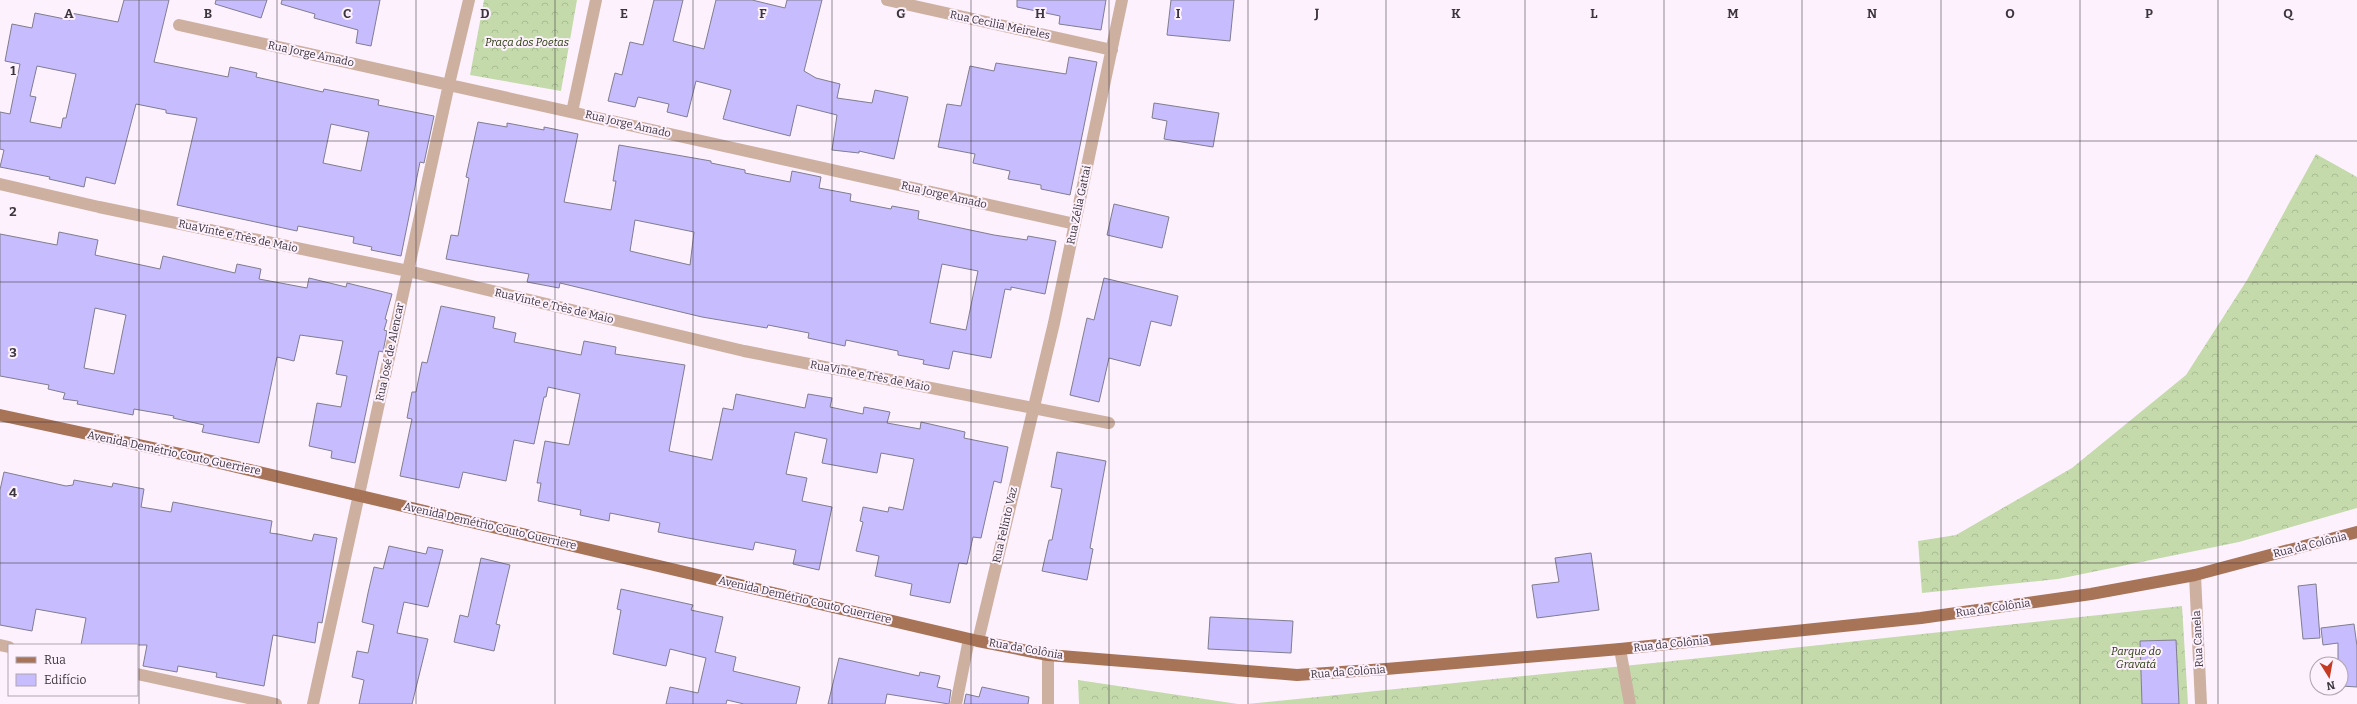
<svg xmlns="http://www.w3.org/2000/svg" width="2357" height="704" font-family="Bitter,serif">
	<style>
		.forest { fill: url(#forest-crowns) }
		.building { fill: #c7bcfd; stroke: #807d8f; fill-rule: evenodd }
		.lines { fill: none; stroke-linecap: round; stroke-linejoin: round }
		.minor { stroke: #cdb0a0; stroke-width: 12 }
		.major { stroke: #a87457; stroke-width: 12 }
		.grid { fill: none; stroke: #3b353c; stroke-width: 1; stroke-opacity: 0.55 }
		.labels { text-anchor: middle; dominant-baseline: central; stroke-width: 4; stroke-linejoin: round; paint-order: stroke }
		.street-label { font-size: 11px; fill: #3b353c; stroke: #fdf1fe }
		.park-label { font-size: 11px; font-style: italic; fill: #293b0c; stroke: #fdf1fe }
		.grid-label { font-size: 13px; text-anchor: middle; font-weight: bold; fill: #3b353c; stroke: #fdf1fe; stroke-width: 4; stroke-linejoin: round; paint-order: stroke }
	</style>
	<defs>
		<pattern id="forest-crowns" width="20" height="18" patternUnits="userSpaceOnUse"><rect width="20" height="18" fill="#c4daab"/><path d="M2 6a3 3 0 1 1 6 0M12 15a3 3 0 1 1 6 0" fill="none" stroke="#a9bc94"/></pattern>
	</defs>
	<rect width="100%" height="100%" fill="#fdf1fe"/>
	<path class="forest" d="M484,0H577L561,91L470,75Z
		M2316,154L2357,177V508L2239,542L2058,579L1922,593L1918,541L1956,535L2072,468L2186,375L2247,280Z
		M2182,606L2188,704H1247L1663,662Z
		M1078,680L1238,704H1079Z"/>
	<path class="building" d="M124,0H169L154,62L228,77L230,67L257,73L256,77L323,92L324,89L379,100L378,105L434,116L424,163L420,162L401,256L371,250L372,247L353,243L354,237L298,226L297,231L177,205L197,118L166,113V110L136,104L115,184L86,177L84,187L49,179L50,177L0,167L4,150L0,149V112L10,114L20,64L5,61L12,24L32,28L35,13L70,20L71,13L118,22ZM37,66L76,74L66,118H63L61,128L30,122L36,97L30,96ZM331,124L369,132L361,171L323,163Z
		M216,0H267L261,18L215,4Z
		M282,0H380L371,46L356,43L358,30L314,18L315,14L281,4Z
		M654,0H683L673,41L704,49L716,0H752L785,8L787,0H822L804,71L816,78L840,84L837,98L872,103L875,90L908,97L894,159L859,151V153L832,150L837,115L797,105L790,136L723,119L731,90L696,81L687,117L667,112L669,104L638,97L635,107L608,101L615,73L622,75L630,42L643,45Z
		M1017,0H1106L1101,30L1059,24L1060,16L1017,7Z
		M1171,0H1234L1230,41L1167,35Z
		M1069,57L1097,62L1070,195L1041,189V185L1008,179L1010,171L973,163L975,154L938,147L947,104L961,106L970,66L994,71L996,63L1066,74Z
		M1154,103L1219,113L1213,147L1164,139L1167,121L1152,118Z
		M478,122L507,127V123L544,130V127L578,134L564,202L611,210L616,181H613L619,145L711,161V163L745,170V173L790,182L792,171L821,177L819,188L851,194L850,201L891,209L892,206L919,211L918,219L994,235L1027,240L1028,236L1056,241L1045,294L1011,287V290L1005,289L991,358L953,351L949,369L923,364L924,360L898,355V351L846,340L845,346L808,338L809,333L768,325L767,328L702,317L560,283L559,288L527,282L529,274L446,259L451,235L458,236L469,178L466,177ZM635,220L694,232L690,265L630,251ZM942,264L978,271L966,330L930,323Z
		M1114,204L1169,217L1162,248L1107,235Z
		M59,232L98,240L95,255L160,269L163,256L235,273L237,264L261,269L259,279L307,288L309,278L346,287L347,283L392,294L385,319L387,320L384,330L387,331L383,352L379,351L355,463L331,458L332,451L309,446L317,403L341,407L347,376L336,374L343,341L300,335L294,361L277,357L259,443L202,432L204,425L173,418L174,416L134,409L133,415L77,404L78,401L63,399L65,393L48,389L49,385L0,376V234L57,245ZM95,308L126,315L114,374L84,368Z
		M1104,278L1178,296L1171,326L1151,321L1140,366L1109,358L1099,402L1070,395L1087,318L1094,320Z
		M441,306L495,317L493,328L516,333L514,342L581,355L584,341L616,347L615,354L685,365L669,451L712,460L723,408L733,410L736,394L805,408L808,394L832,398L830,407L863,414L864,407L890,412L887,423L920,429L921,422L965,432L964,438L1008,447L1001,483L994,481L981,538L973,537L967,564L959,563L950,603L910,595L912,584L875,576L879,556L856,551L863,522L860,521L863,507L888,512L889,507L903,510L914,459L881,453L877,473L822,463L827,439L795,432L786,474L807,478L802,501L832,507L819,570L793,564L796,550L755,542L753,550L688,538L658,532L660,523L610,513L609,521L580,515L581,510L538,501L541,483H537L545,441L569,445L580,394L548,387L546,397H544L534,444L514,440L506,481L463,472L459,488L400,476L412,419L407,418L412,392H416L422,362L427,363Z
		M1057,452L1106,461L1090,548L1093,549L1087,580L1042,571L1049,540H1052L1062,489L1051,487Z
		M4,472L66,486L73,485L74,480L112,487L113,483L144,489L141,507L171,512L173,502L272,521L270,533L278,534L312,541L314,534L337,538L322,623L318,622L315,643L273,635L264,686L216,677L217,673L178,666L177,672L143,666L147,645H81L86,618L36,609L32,631L0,625V490Z
		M389,546L426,554L428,547L443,550L428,607L404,602L397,633L428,639L412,704H359L364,680L352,677L357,651L368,653L374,625L362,622L368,593L374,567L383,569Z
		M1591,553L1599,610L1537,618L1532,585L1559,582L1555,558Z
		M481,558L510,565L496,624L500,625L494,651L454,642L460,615L468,617Z
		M2316,584L2320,638L2303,639L2298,586Z
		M621,589L693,605L691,610L723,617L715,652L736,657L733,671L800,687L796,704H744L727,700L726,704H666L670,687L698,693L706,658L670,649L666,666L613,654L621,610L617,609Z
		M1210,617L1293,621L1291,653L1208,649Z
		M2354,624L2357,646V687L2341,686V664H2338V643L2323,645L2321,628Z
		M2176,640L2179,704H2142L2140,641Z
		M839,658L919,676L920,672L940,676L937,687L951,690L949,704L887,694L885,704H828Z
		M982,687L1029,697L1028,704H964L966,694L979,697Z"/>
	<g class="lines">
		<path class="minor" d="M887,0L1112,50
			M179,25L1075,224
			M572,112L596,0
			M0,184L99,207L408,271L744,351L1109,423
			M2195,575L2201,704
			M978,641L1054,323L1122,0
			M0,645L9,647
			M1620,649L1630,704
			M1048,655V704
			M137,674L276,704
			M313,704L449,84L469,0
			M956,704L969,639"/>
		<path class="major" d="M0,415L190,456L978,641L1048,655L1297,675L1386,669L1620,649L1921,618L2091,594L2195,575L2357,532"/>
	</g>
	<path class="grid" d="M139,0V704M277,0V704M416,0V704M555,0V704M693,0V704M832,0V704M971,0V704M1109,0V704M1248,0V704M1386,0V704M1525,0V704M1664,0V704M1802,0V704M1941,0V704M2080,0V704M2218,0V704M0,141H2357M0,282H2357M0,422H2357M0,563H2357"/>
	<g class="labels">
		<g class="street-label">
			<text transform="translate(1000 25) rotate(12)">Rua Cecilia Meireles</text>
			<text transform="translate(311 54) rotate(12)">Rua Jorge Amado</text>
			<text transform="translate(628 124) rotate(13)">Rua Jorge Amado</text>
			<text transform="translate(944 195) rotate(13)">Rua Jorge Amado</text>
			<text transform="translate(1079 205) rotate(-78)">Rua Zélia Gattai</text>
			<text transform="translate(238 236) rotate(12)">RuaVinte e Três de Maio</text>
			<text transform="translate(554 306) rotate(13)">RuaVinte e Três de Maio</text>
			<text transform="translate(390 352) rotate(-78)">Rua José de Alencar</text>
			<text transform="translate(870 376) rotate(11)">RuaVinte e Três de Maio</text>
			<text transform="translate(174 453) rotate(12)">Avenida Demétrio Couto Guerriere</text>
			<text transform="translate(1005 525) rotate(-77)">Rua Felinto Vaz</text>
			<text transform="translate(490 526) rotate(13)">Avenida Demétrio Couto Guerriere</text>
			<text transform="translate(2310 545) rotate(-14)">Rua da Colônia</text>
			<text transform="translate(805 600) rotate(13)">Avenida Demétrio Couto Guerriere</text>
			<text transform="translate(1993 608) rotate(-8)">Rua da Colônia</text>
			<text transform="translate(2198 639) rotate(-93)">Rua Canela</text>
			<text transform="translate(1671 644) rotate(-6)">Rua da Colônia</text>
			<text transform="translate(1026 649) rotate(10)">Rua da Colônia</text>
			<text transform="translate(1348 672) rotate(-4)">Rua da Colônia</text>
		</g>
		<g class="park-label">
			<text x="527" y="42">Praça dos Poetas</text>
			<text x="2136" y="651">Parque do<tspan x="2136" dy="13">Gravatá</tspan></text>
		</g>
	</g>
	<g class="grid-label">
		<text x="69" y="18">A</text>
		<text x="208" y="18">B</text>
		<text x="347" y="18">C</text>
		<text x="485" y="18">D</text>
		<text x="624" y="18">E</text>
		<text x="763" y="18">F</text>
		<text x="901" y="18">G</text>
		<text x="1040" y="18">H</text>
		<text x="1178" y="18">I</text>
		<text x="1317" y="18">J</text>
		<text x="1456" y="18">K</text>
		<text x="1594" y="18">L</text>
		<text x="1733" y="18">M</text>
		<text x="1872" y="18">N</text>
		<text x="2010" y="18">O</text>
		<text x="2149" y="18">P</text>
		<text x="2288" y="18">Q</text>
		<text x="13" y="75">1</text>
		<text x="13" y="216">2</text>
		<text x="13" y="357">3</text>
		<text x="13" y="497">4</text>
	</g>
	<rect x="8" y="644" width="130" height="52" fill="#fdf1fe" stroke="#afa6b0"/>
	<rect x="16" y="657" width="20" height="6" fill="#a87457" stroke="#afa6b0"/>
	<text x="44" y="664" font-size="12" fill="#3b353c">Rua</text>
	<rect x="16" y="674" width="20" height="12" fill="#c7bcfd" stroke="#afa6b0"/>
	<text x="44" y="684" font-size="12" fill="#3b353c">Edifício</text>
	<g transform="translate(2329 676) rotate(169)"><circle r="19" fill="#fdf1fe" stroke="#afa6b0"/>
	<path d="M0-3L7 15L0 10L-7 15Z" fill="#c53a22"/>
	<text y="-6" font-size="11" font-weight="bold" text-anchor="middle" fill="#3b353c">N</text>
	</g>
</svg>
